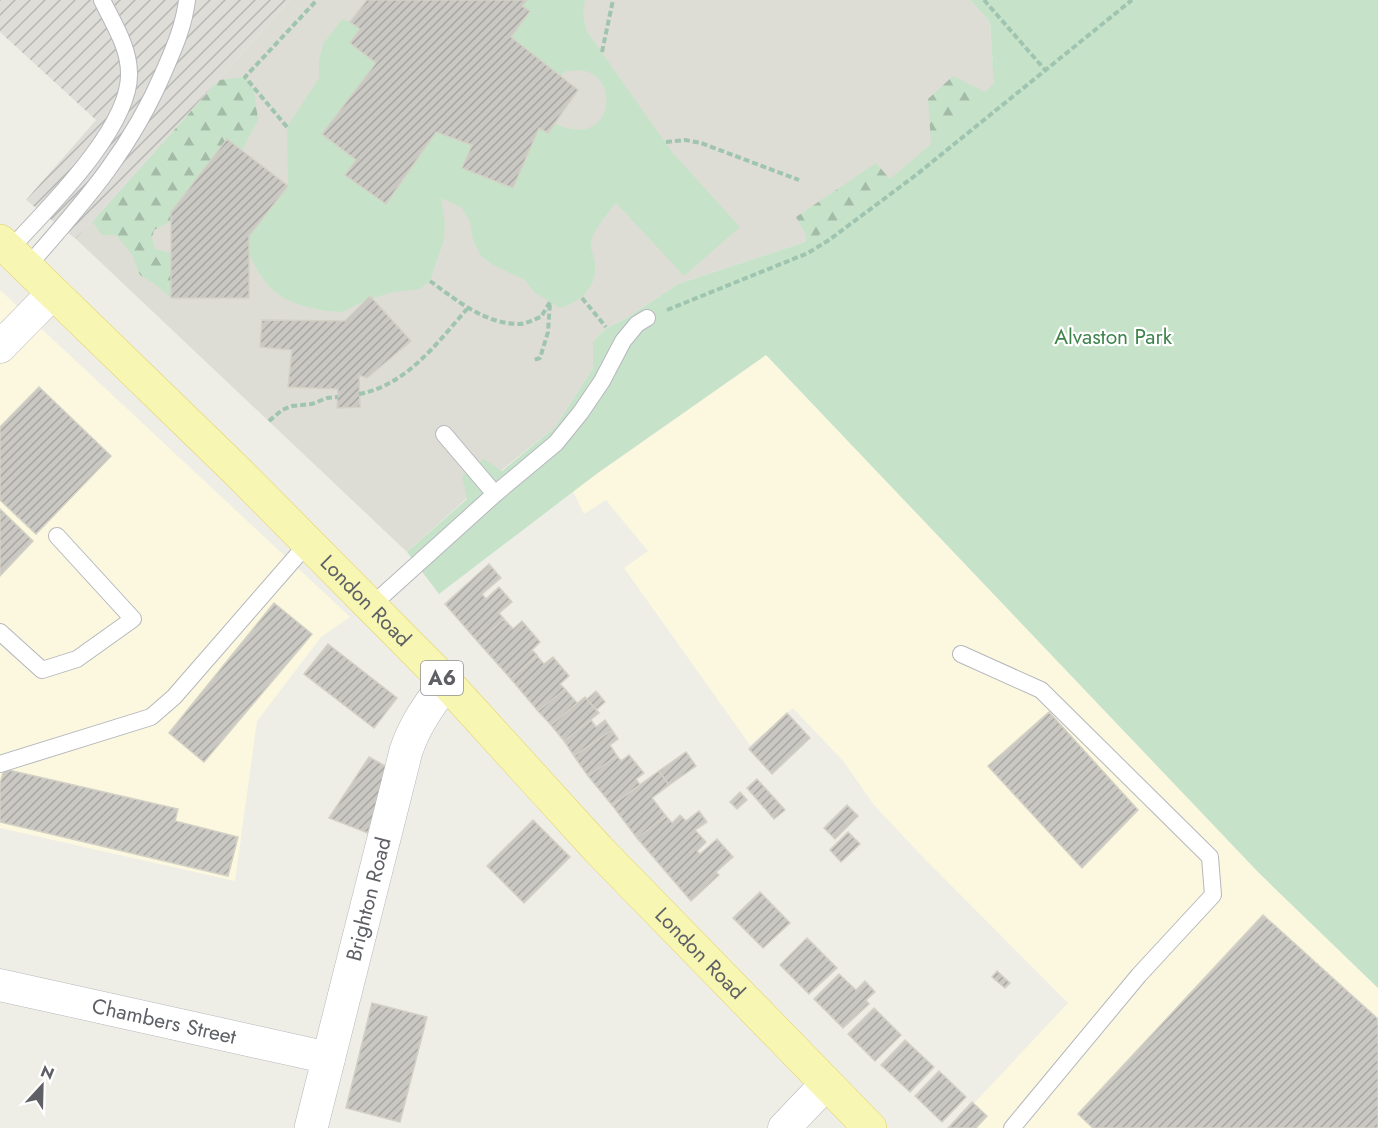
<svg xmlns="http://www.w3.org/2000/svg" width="1378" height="1128" font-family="Jost,sans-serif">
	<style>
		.commercial { fill: #fbf8df }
		.industrial { fill: url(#industrial-furrows) }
		.education { fill: #deddd5 }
		.forest { fill: url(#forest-firs) }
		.park { fill: #c6e3ca }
		.building { fill: url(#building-hatch); stroke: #d3d0c5; stroke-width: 1.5 }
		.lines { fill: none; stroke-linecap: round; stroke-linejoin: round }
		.service-casing { stroke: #b6b7bc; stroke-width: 18 }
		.minor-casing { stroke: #b6b7bc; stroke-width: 33 }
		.tertiary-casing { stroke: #b6b7bc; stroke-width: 34 }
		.primary-casing { stroke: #e3d36a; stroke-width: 34 }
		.path { stroke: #9fc4af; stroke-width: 4; stroke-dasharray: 6 3; stroke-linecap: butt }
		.service { stroke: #fff; stroke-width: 16 }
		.minor { stroke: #fff; stroke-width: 32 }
		.tertiary { stroke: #fff; stroke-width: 33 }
		.primary { stroke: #f7f6b3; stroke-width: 33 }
		.labels { text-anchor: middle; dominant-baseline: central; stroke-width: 4.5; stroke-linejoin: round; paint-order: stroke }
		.shield { fill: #fff; stroke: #8e9093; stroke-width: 1.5 }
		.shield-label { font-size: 20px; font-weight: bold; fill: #5e6065 }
		.park-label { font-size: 21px; fill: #3f834c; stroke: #fff }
		.street-label { font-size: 21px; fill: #5e6065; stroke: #fff }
	</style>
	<defs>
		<pattern id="industrial-furrows" width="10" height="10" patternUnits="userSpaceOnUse" patternTransform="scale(1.5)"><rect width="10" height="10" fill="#deddd8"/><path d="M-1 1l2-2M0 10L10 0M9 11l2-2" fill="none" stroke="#b7b7b3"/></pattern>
		<pattern id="forest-firs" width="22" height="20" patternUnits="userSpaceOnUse" patternTransform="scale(1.5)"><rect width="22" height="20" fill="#c6e3ca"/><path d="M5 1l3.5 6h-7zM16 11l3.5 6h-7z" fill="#a4bba8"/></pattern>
		<pattern id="building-hatch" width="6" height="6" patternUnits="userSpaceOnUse" patternTransform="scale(1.5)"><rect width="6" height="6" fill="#cac8c3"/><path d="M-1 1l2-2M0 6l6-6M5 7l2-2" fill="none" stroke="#a7a6a2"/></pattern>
	</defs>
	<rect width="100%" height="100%" fill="#efeee6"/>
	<path class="commercial" d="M0,290L350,617L321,637L257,721L235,881L0,828Z
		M766,355L1259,873L1378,988V1128H951L1068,1003L920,854L874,805L844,762L793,708L750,745L624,568L648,551L606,500L584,514L573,491Z"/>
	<path class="industrial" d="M0,0H290L76,239L26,200L96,120L0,32Z"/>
	<path class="education" d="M290,0H970L990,22L994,84L918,157L814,239L678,284L625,319L607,328L593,341V368L555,427L467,498L407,552L76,239Z"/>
	<path class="forest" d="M1159,0L807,270L806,235L796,217L876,163L890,179L931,144L928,99L953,76L985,92L994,84L992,61Z
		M245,77L254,90L258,120L242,150L171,221L154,230L152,238L155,249L171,253V298L156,285L140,275L132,255L116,235H102L92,222L219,80Z"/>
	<path class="park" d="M527,0H585L583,14L586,30L672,152L740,227L684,276L616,203C608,213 592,231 591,244C590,250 595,257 595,263C597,287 582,301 560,308L534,292L525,280L493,265L481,256L473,240L470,222L462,208L441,198L445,224L444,240L430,281L420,289L393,292L367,300L342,312L326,311L303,306L285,299L270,288L257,270L250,256L249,236L288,186L287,127L319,78V60L323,44L342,19L350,22L360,29L350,43L376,63L322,134L356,160L346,175L386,204L436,132L472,145L463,169L513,188L539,128L548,133L554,123C613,152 621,77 584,71C579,70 572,71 566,71L560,76L511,37L530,11L522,6Z
		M970,0H1378V988L1259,873L766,355L599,472L439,594L407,552L467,499L462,476L484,459L502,471L555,427L593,368V341L607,328L625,319L678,284L814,239L918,157L985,92L994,83L990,22Z"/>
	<path class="building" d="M367,0H527L522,6L530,11L511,37L578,90L548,133L539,128L513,188L462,168L472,145L436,132L386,204L345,175L356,160L322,134L376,63L350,43L360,29L350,22Z
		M227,139L288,186L249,236V298H171V212Z
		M370,296L411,341L367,378L359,375L360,407L337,408L338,389L288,387L292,350L260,347L262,320L345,321Z
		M39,387L111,456L36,534L0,500V427Z
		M0,509L33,541L0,576Z
		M489,564L501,578L482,594L486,599L499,587L512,602L499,613L504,619L478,642L445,604Z
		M274,603L312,634L204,762L169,733Z
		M504,619L513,629L522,621L540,642L532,650L537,655L511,679L478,642Z
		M328,644L397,698L374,728L304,674Z
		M537,656L544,664L553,657L569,676L560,684L565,689L538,711L511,679Z
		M565,689L577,703L551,725L538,711Z
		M596,691L605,702L596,710L587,699Z
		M585,697L599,713L564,741L551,725Z
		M1049,712L1138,810L1082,868L988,766Z
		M787,713L810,738L772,774L749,749Z
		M591,720L596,727L605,720L612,730L574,756L564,741Z
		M612,730L618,739L610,745L617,756L588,776L574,756Z
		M686,752L696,766L669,785L659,771Z
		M629,755L644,773L636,779L640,785L612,805L588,776L617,756L621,761Z
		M369,757L387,767L368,833L329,818Z
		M4,769L178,809L175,821L238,837L228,876L0,822V784Z
		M659,771L669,785L652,798L666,816L637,838L612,805Z
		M757,779L785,810L774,819L747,788Z
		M740,792L747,800L737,809L730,802Z
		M847,805L858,816L835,839L824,828Z
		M699,811L707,822L695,830L706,842L697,851L700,854L717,839L733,857L716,872L719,875L691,901L637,838L666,816L672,823L680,815L686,821Z
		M533,820L570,857L524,903L487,866Z
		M848,832L860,844L841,862L830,850Z
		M760,892L790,923L763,948L733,918Z
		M1263,915L1378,1019V1128H1093L1078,1114Z
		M807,938L837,968L809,994L780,965Z
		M997,971L1010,983L1005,988L992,977Z
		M839,974L856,990L865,981L875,992L866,1000L869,1004L843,1028L814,999Z
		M372,1003L427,1017L400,1122L346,1108Z
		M874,1008L901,1035L875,1061L848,1034Z
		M905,1040L934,1067L910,1092L881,1065Z
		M939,1071L966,1097L942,1122L915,1096Z
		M972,1102L987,1116L976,1128H948Z"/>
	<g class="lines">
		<g class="service-casing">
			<path id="service" d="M9,250C45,211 131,128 129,73C129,47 113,23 102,0
				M27,267C84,202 131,150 165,69C175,46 184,25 187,0
				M444,434L495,494
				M371,606L495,494L556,443L581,412L602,381L623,341L637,324L647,318
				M0,632L42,670L77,659L133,619L57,536
				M961,654L1041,690L1210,857L1213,895L1139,975L1012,1128
				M0,764L151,717L174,697L308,543"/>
		</g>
		<g class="minor-casing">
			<g id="minor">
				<path d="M0,347L53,293"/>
				<path id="s1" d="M0,985L329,1058"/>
				<path d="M784,1128L826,1084"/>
			</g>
		</g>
		<g class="tertiary-casing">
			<g id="tertiary">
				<path id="s2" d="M311,1128L406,751C415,724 430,704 446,682"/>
			</g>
		</g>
		<g class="primary-casing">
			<g id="primary">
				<path id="s3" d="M0,241L238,472L446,682L598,849L870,1128"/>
			</g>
		</g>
		<path class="path" d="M984,0L1046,71
			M602,52L613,0
			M287,127L245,77L317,0
			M666,142L685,140L701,143L799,180
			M430,281C456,300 485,324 519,324C526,324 535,319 541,317L550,302L548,332L540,358L534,360
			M582,298L606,327
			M667,310L808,253L829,240L916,175L1132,0
			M359,394C407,385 437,343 467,309
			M269,421L282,410L292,406L312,404L327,398L338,397"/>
		<use href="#service" class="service"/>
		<use href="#minor" class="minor"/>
		<use href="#tertiary" class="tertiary"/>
		<use href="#primary" class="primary"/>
	</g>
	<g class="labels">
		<rect class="shield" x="421" y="661" width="42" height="34" rx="4.5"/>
		<g class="shield-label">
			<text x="442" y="678">A6</text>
		</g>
		<g class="park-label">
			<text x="1113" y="337">Alvaston Park</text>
		</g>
		<g class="street-label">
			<text stroke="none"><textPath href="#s3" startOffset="513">London Road</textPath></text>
			<text stroke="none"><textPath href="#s2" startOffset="236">Brighton Road</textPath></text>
			<text stroke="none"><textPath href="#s3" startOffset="999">London Road</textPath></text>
			<text stroke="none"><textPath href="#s1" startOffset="168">Chambers Street</textPath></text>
		</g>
	</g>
	<g transform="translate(42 1086) rotate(22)" stroke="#ffffff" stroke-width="4.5" paint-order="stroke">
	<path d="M0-4.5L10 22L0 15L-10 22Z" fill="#5e6065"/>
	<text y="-9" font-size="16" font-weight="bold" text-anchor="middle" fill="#5e6065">N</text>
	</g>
</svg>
